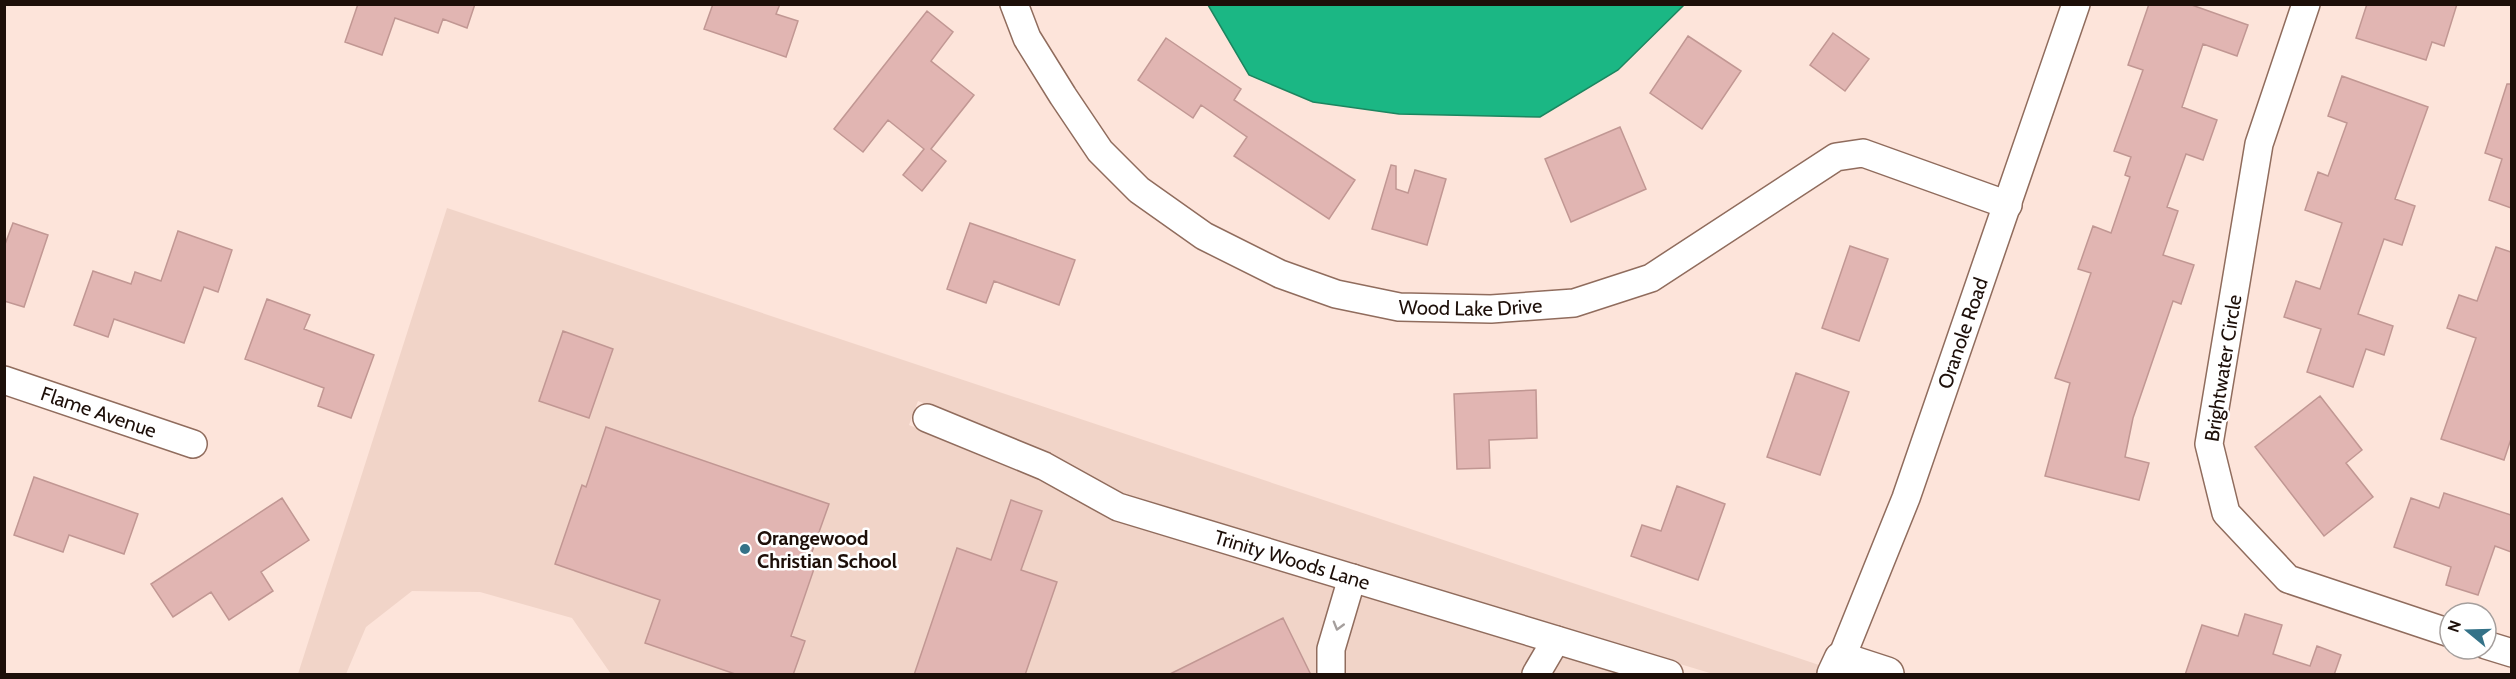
<svg xmlns="http://www.w3.org/2000/svg" width="2516" height="679" font-family="Cabin,sans-serif">
	<style>
		.built { fill: #f1d4c8 }
		.water { fill: #1bb784; stroke: #1c855f; stroke-width: 1.5 }
		.building { fill: #e1b5b2; stroke: #c19793; stroke-width: 1.5 }
		.lines { fill: none; stroke-linecap: round; stroke-linejoin: round }
		.minor-casing { stroke: #906c5d; stroke-width: 30 }
		.major-casing { stroke: #906c5d; stroke-width: 36 }
		.minor { stroke: #fff; stroke-width: 27 }
		.major { stroke: #fff; stroke-width: 33 }
		.oneway { stroke: #a59f9d }
		.poi-dot { fill: #347288; stroke: #fff; stroke-width: 2 }
		.labels { text-anchor: middle; dominant-baseline: central; stroke-width: 5; stroke-linejoin: round; paint-order: stroke }
		.street-label { font-size: 20px; fill: #1d0f09; stroke: #fff }
		.poi-label { font-size: 20px; font-weight: bold; fill: #1d0f09; stroke: #fff; text-anchor: start }
	</style>
	<rect width="100%" height="100%" fill="#fde4da"/>
	<path class="built" d="M447,208L1822,666L1818,674H1713L1123,495L1049,454L918,401L909,425L1038,477L1115,520L1621,674H611L572,618L480,592L412,591L366,627L346,674H298Z"/>
	<path class="water" d="M1208,5V4L1684,5L1618,70L1540,117L1399,114L1313,102L1249,75Z"/>
	<path class="building" d="M358,4H475L467,28L443,19L438,33L395,18L382,55L345,42Z
		M713,4H780L776,14L798,21L786,57L704,29Z
		M2149,4H2189L2248,25L2237,56L2203,44L2182,107L2217,120L2203,160L2186,154L2167,207L2178,211L2163,255L2194,265L2181,304L2173,301L2133,418L2125,457L2149,463L2139,500L2045,476L2070,383L2055,378L2091,273L2078,269L2093,226L2111,233L2130,177L2125,175L2131,157L2114,151L2143,70L2128,65Z
		M2367,4H2457L2444,46L2432,42L2426,60L2356,38Z
		M927,11L953,32L931,61L974,95L931,149L946,161L922,191L903,175L924,149L888,120L863,152L834,129Z
		M1833,33L1869,59L1845,91L1810,65Z
		M1688,36L1741,71L1702,129L1650,93Z
		M1166,38L1241,89L1234,100L1355,180L1329,219L1234,156L1247,137L1201,105L1193,118L1138,80Z
		M2342,76L2428,107L2395,199L2415,206L2402,245L2384,239L2358,314L2393,326L2384,355L2366,349L2353,387L2307,372L2321,329L2284,317L2296,281L2320,289L2342,223L2305,210L2318,172L2328,176L2347,123L2328,116Z
		M2507,84H2511V208L2489,200L2502,159L2485,153Z
		M1620,127L1646,189L1571,222L1545,159Z
		M1391,165L1396,166V189L1408,193L1415,170L1446,179L1427,245L1372,229Z
		M13,223L48,235L24,307L4,301V247Z
		M970,223L1075,260L1059,305L994,281L986,303L947,289Z
		M178,231L232,250L218,292L204,287L184,343L114,319L108,337L74,325L93,271L131,284L135,272L161,281Z
		M1850,246L1888,259L1859,341L1822,328Z
		M2496,247L2511,252V439L2504,460L2441,439L2476,338L2447,328L2459,295L2477,301Z
		M267,299L310,315L304,329L374,355L351,418L318,406L324,388L245,359Z
		M563,331L613,349L589,418L539,401Z
		M1796,373L1849,392L1820,475L1767,457Z
		M1536,390L1537,438L1489,440L1490,468L1457,469L1454,394Z
		M2320,396L2362,450L2346,463L2373,497L2324,536L2255,447Z
		M606,427L829,504L808,563L815,566L791,636L805,641L793,675H738L645,643L660,600L555,564L582,485L586,487Z
		M34,477L138,514L124,554L69,535L63,552L14,535Z
		M1677,486L1725,504L1698,580L1631,556L1642,525L1661,531Z
		M2444,493L2511,515V552L2495,546L2478,595L2446,585L2451,567L2394,547L2411,498L2439,508Z
		M282,498L309,540L261,572L273,591L229,620L211,592L173,617L151,584Z
		M1011,500L1042,511L1021,570L1057,582L1025,675H914L957,548L991,560Z
		M2245,614L2282,625L2273,654L2310,666L2317,646L2341,655L2334,675H2185L2202,625L2238,636Z
		M1283,618L1311,675H1168Z"/>
	<g class="lines">
		<g class="minor-casing">
			<g id="minor">
				<path id="s1" d="M1014,4L1027,38L1063,96L1100,151L1139,190L1204,236L1280,274L1336,294L1399,307L1491,309L1574,303L1651,278L1836,157L1863,153L2008,205"/>
				<path d="M2306,4L2259,144L2209,444L2226,513L2288,579L2450,633"/>
				<path id="s2" d="M4,380L193,444"/>
				<path id="s3" d="M927,418L1044,466L1118,507L1669,674"/>
				<path d="M2486,645L2512,653"/>
				<path id="s4" d="M1841,659L1906,498L2076,4"/>
				<path d="M1331,674V649L1352,578"/>
				<path d="M1536,674L1556,640"/>
			</g>
		</g>
		<g class="major-casing">
			<path id="major" d="M1834,674L1841,659L1887,674"/>
		</g>
		<use href="#minor" class="minor"/>
		<use href="#major" class="major"/>
	</g>
	<defs><path id="oneway-chevron" d="M-2-3.5L2.5 0L-2 3.5" fill="none" stroke-width="1.6" stroke-linecap="round" stroke-linejoin="round" transform="scale(1.5)"/></defs>
	<use class="oneway" href="#oneway-chevron" transform="translate(1338 626) rotate(106)"/>
	<circle class="poi-dot" cx="745" cy="549" r="6"/>
	<g class="labels">
		<g class="street-label">
			<text stroke="none"><textPath href="#s1" startOffset="586">Wood Lake Drive</textPath></text>
			<text stroke="none"><textPath href="#s4" startOffset="348">Oranole Road</textPath></text>
			<text transform="translate(2223 368) rotate(-81)">Brightwater Circle</text>
			<text stroke="none"><textPath href="#s2" startOffset="100">Flame Avenue</textPath></text>
			<text stroke="none"><textPath href="#s3" startOffset="393">Trinity Woods Lane</textPath></text>
		</g>
		<g class="poi-label">
			<text x="757" y="538">Orangewood<tspan x="757" dy="23">Christian School</tspan></text>
		</g>
	</g>
	<rect width="2516" height="679" fill="none" stroke="#1d0f09" stroke-width="12"/>
	<g transform="translate(2468 631) rotate(289)"><circle r="28" fill="#ffffff" stroke="#a59f9d" stroke-width="1.5"/>
	<path d="M0-4.5L10 22L0 15L-10 22Z" fill="#347288"/>
	<text y="-9" font-size="16" font-weight="bold" text-anchor="middle" fill="#1d0f09">N</text>
	</g>
</svg>
